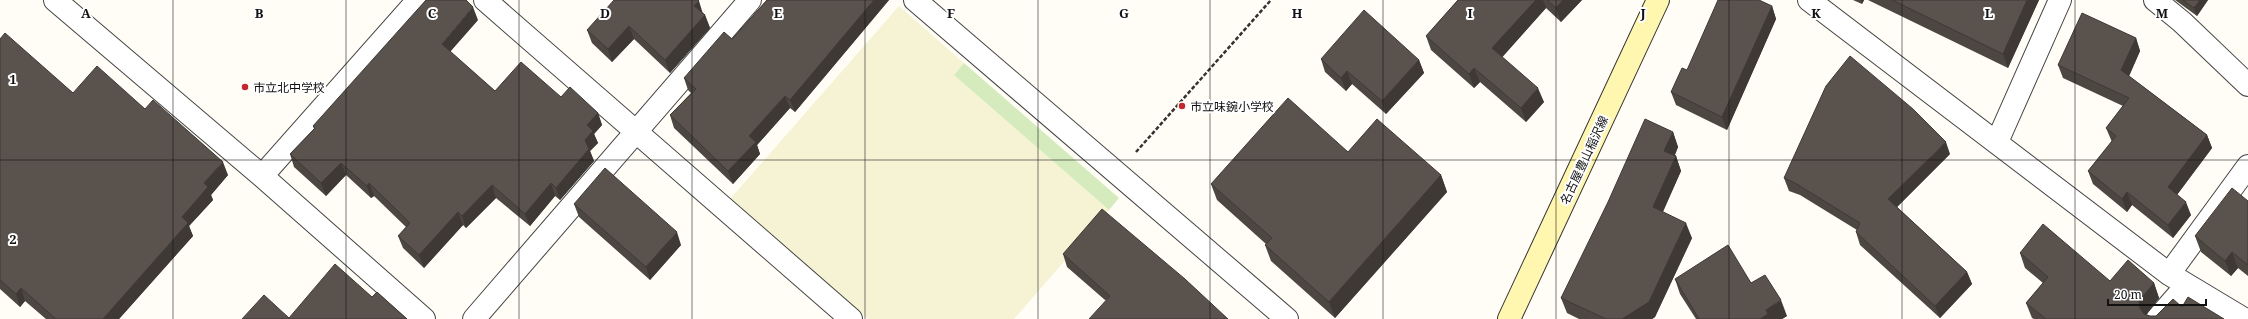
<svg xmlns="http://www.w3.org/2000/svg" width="2248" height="319" font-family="'Noto Serif','Noto Sans JP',serif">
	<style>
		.farmland { fill: #f6f3d4 }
		.green { fill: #d5ebbd }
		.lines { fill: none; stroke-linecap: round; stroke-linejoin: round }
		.street-casing { stroke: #444; stroke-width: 24 }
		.secondary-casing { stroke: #333; stroke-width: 24 }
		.path { stroke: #333; stroke-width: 2.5; stroke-dasharray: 4 2; stroke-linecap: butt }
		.street { stroke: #fff; stroke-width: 22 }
		.secondary { stroke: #fff6b0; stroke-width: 22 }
		.wall { fill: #4d4742 }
		.shaded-wall { fill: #3f3936 }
		.building { fill: #5a524d; stroke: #3f3936 }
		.grid { fill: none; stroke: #111; stroke-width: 1; stroke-opacity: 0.55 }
		.poi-dot { fill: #c4262e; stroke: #fff; stroke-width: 1.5 }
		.labels { text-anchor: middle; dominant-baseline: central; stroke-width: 4; stroke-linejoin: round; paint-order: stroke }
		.poi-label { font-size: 12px; fill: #111; stroke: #fff; text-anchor: start }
		.street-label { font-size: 12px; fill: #111; stroke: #fff }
		.grid-label { font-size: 13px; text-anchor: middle; font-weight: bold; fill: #111; stroke: #fff; stroke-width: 4; stroke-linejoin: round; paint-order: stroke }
	</style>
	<rect width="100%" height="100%" fill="#fffdf5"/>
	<path class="farmland" d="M899,6L964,63L954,75L1109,210L1014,319H868L730,199Z"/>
	<path class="green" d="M964,63L1119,198L1109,210L954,75Z"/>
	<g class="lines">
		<g class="street-casing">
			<path id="street" d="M55,0L262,176L424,319
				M485,0L851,319
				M915,0L1287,319
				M1809,0L2169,274L2244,319
				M2155,0L2182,22L2248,85
				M1997,142L2060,0
				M262,176L418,0
				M2169,274L2248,166
				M474,319L750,0
				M2157,319L2186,286"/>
		</g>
		<g class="secondary-casing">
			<path id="secondary" d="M1509,319L1658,0"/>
		</g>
		<path class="path" d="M1136,152L1271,0"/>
		<use href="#street" class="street"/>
		<use href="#secondary" class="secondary"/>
	</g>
	<path class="wall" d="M767,0H889L795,112L790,108L757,145L760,154L733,184L674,128L670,115L691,93L688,90L684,78L732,39Z
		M1458,0H1582L1561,22L1546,8L1502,57L1544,102L1526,122L1480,82L1474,88L1431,50L1426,36Z
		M1853,0H1864L1862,4Z
		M1868,0H2039L2008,68Z
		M2175,0H2208L2197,16Z
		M1772,6L1776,19L1727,130L1676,105L1671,92Z
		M703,13L705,15L710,28L670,73L634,39L612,62L592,43L587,30Z
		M478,20L450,52L495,91L561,97L598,113L602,125L594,134L598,143L590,151L594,161L560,200L555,196L530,226L496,198L466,228L463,225L424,268L403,248L398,236L406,227L374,196L371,198L346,175L326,196L294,167L290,154L314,129L313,126Z
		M2136,38L2140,51L2129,76L2207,135L2212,148L2177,195L2191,215L2173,238L2132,205L2127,212L2093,184L2088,171L2112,142L2106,128L2123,106L2063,78L2058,65Z
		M0,39L73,93L145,109L228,175L211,195L213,200L189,226L193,236L119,319H46L25,301L20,307L0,289Z
		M1321,59L1419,60L1424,73L1386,114L1352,84L1346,91L1325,72Z
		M1673,132L1678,147L1675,155L1676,156L1681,171L1663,212L1692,238L1655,317L1652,319H1579L1567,313L1561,298Z
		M1348,152L1441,175L1447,192L1335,318L1271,261L1265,245L1266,244L1217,200L1211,184Z
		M1950,154L1897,207L1967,272L1972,284L1940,318L1860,245L1856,232L1857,230L1800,195L1789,191L1784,178Z
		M2248,201V276L2238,268L2231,276L2201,252L2195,236Z
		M574,204L681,245L650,280L579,217Z
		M2020,253L2110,281L2154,283L2159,298L2146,315L2150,316H2156L2182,307L2224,319H2034L2032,318L2026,303L2043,283L2025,268Z
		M1063,254L1185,279L1105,300L1067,267Z
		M1675,279L1751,283L1787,316L1782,319H1696L1680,294Z"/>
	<path class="shaded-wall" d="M874,0H889L795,112L790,100Z
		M1536,0H1543L1546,8L1498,62L1492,48Z
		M1563,0H1582L1561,22L1556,8Z
		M1861,0H1864L1862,4Z
		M2027,0H2039L2008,68L2003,54Z
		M2200,0H2208L2197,16L2194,8Z
		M699,1L703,14L694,6Z
		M1772,6L1776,19L1727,130L1722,117Z
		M473,7L478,20L446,56L442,44Z
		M705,15L710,28L670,73L665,60Z
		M629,26L634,39L612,62L608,49Z
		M2136,38L2140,51L2126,83L2121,70Z
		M1419,60L1424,73L1386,114L1382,101Z
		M1474,68L1480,82L1474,88L1469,74Z
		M1347,71L1352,84L1346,91L1341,78Z
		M1538,88L1544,102L1526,122L1521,108Z
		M785,96L790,108L757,145L760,154L733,184L728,171L749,136Z
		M598,113L602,125L594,134L598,143L590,151L594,161L560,200L556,188L585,140L587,125Z
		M1673,132L1678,147L1670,166L1664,151Z
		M2207,135L2212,148L2173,200L2168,187Z
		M1946,142L1950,154L1892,212L1888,199Z
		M1676,156L1681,171L1658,222L1653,207Z
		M223,162L228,175L211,195L213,200L189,226L193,236L119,319H103L182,217L204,183Z
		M341,163L346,175L326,196L321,183Z
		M1441,175L1447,192L1335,318L1329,302Z
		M369,183L374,196L371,198L367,186Z
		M551,183L555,196L530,226L525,214Z
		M492,185L496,198L466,228L462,216Z
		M2127,192L2132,205L2127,212L2122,199Z
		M2186,202L2191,215L2173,238L2168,225Z
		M458,212L463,225L424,268L419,255Z
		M1686,223L1692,238L1655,317L1652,319H1622Z
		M677,232L681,245L650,280L646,267Z
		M2232,252L2238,268L2231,276L2225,261Z
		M1967,272L1972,284L1940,318L1935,306Z
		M2154,283L2159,298L2145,316L2140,308L2139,301Z
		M21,288L25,301L20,307L16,294Z
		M1781,300L1787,316L1782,319H1760L1766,310Z"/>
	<path class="building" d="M426,0H466L473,7L442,44L495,91L521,62L561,97L570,87L598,113L587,125L593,131L585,140L589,149L556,188L551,183L525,214L492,185L462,216L458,212L419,255L398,236L410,223L369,183L367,186L341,163L321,183L290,154L315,128L313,126Z
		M614,0H698L699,1L694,6L705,15L665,60L629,26L608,49L587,30Z
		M767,0H874L790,100L785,96L749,136L756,142L728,171L670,115L696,89L684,78L724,32L732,39Z
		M1458,0H1536L1492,48L1538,88L1521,108L1474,68L1469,74L1426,36Z
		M1547,0H1563L1556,8Z
		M1718,0H1759L1772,6L1722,117L1671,92L1682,68L1687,70Z
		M1892,0H2027L2003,54Z
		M2183,0H2200L2194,8Z
		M1364,10L1419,60L1382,101L1347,71L1341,78L1321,59Z
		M2082,13L2136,38L2121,70L2207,135L2168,187L2186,202L2168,225L2127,192L2122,199L2088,171L2116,136L2106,128L2129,98L2058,65Z
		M5,33L73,93L97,66L145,109L153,100L223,162L204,183L208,187L182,217L188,223L103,319H56L21,288L16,294L0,280V39Z
		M1850,56L1913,109L1946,142L1888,199L1967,272L1935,306L1856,232L1860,223L1795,183L1784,178L1826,86Z
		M1288,98L1348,152L1377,119L1441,175L1329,302L1265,245L1272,238L1211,184Z
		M1645,119L1673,132L1664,151L1676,156L1653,207L1686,223L1649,302L1622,319H1606L1561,298L1608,202Z
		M605,168L677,232L646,267L574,204Z
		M2232,188L2248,201V265L2232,252L2225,261L2195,236Z
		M1102,209L1185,279L1228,319H1089L1110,296L1063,254Z
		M2043,224L2110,281L2128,260L2154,283L2139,301L2140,308L2144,314L2150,316H2156L2173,299L2182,307L2188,297L2224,319H2046L2026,303L2048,277L2020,253Z
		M1728,245L1751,283L1765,275L1781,300L1766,310L1768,314L1760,319H1699L1675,279Z
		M335,264L372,297L377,292L407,319H242L264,295L289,318Z"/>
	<path class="grid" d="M173,0V319M346,0V319M519,0V319M692,0V319M865,0V319M1038,0V319M1210,0V319M1383,0V319M1556,0V319M1729,0V319M1902,0V319M2075,0V319M0,160H2248"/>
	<g class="poi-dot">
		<circle cx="245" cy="87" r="4"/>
		<circle cx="1182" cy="106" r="4"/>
	</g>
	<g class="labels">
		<g class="poi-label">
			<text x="253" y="87">市立北中学校</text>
			<text x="1190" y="106">市立味鋺小学校</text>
		</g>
		<g class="street-label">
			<text transform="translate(1584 160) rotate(-65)">名古屋豊山稲沢線</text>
		</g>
	</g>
	<g class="grid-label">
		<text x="86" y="18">A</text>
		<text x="259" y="18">B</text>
		<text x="432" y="18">C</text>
		<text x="605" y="18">D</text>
		<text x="778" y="18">E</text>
		<text x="951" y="18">F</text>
		<text x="1124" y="18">G</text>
		<text x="1297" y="18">H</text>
		<text x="1470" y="18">I</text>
		<text x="1643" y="18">J</text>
		<text x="1816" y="18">K</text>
		<text x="1989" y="18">L</text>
		<text x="2162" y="18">M</text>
		<text x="13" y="84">1</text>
		<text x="13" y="244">2</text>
	</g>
	<path d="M2108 299v6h98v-6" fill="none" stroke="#111111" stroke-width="2"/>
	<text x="2114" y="299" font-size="12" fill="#111111" stroke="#ffffff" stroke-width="3" paint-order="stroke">20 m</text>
</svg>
